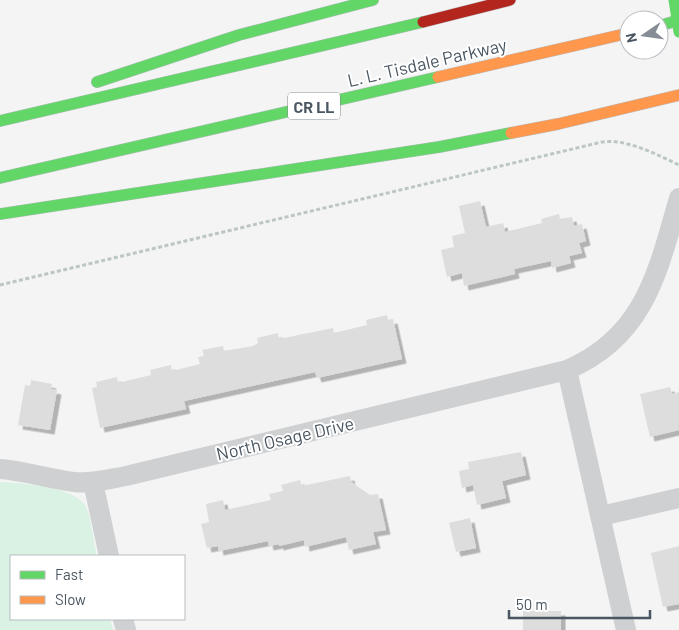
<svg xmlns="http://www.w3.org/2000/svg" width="679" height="630" font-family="Barlow,sans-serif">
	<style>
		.green { fill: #d9f2e3 }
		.building { fill: #ddddde; filter: url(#shadow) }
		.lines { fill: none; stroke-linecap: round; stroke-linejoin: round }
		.fast-casing { stroke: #b9bec3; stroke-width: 12 }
		.slow-casing { stroke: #b9bec3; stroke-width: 12 }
		.jam-casing { stroke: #b9bec3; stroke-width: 12 }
		.path { stroke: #bcc7c4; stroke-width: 3; stroke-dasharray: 4 2.5; stroke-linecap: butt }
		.street { stroke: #ced0d2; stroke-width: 20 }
		.fast { stroke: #63d668; stroke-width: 11 }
		.slow { stroke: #ff974d; stroke-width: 11 }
		.jam { stroke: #b3261e; stroke-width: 11 }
		.fast-bridge { stroke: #63d668; stroke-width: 11 }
		.labels { text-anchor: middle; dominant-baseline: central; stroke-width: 4; stroke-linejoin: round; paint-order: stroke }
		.shield { fill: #fff; stroke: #808990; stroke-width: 1 }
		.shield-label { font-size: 16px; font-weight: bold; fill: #4a5661 }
		.street-label { font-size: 18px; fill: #4a5661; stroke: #fff }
	</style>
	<defs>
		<filter id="shadow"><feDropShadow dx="4.5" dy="4.5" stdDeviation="0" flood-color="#0004"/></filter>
	</defs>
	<rect width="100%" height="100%" fill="#f4f4f4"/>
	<path class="green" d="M0,482C20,483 77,487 86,507C91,519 94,543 97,556H11V619H110L113,630H0Z"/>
	<path class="building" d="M480,201L486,227L503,223L505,232L542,223L541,219L559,214L560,219L572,217L574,226L582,224L586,241L579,243L582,253L569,256L571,263L552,268L551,261L514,269L515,274L464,286L462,273L447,277L441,250L454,247L452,236L465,233L459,206Z
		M387,315L388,320L393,319L402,359L317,378L315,372L184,401L186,409L100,428L92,388L97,387L96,382L117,377L118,383L151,375L150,370L171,365L172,371L200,364L198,357L204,356L202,350L223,346L224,351L253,346L258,343L257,338L278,333L279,339L333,328L334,333L367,325L366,320Z
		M31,380L52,384L51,389L57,390L50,430L18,425L25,385L30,386Z
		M670,387L672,394L679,392V430L650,437L640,394Z
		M521,452L526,475L502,481L506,498L477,505L473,485L462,488L459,471L469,469L468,462Z
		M350,476L351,482L370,495L378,494L386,530L373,532L376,544L349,550L346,537L305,547L304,540L279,546V544L269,546L268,541L219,551L218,546L207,548L201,524L209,522L206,504L223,500L225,510L271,500L269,494L283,491L281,485L300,480L302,486Z
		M470,518L476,548L456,552L449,523Z
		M679,546V604L663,607L651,553Z
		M523,611H561V630H523Z"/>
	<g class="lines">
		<g class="fast-casing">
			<path id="fast" d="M659,26L679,20
				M97,82L239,35L373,0
				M0,121L423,22
				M0,178L438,77
				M0,214L439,147L511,133"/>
		</g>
		<g class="slow-casing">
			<path id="slow" d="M438,77L629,33
				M511,133L558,124L679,95"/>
		</g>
		<g class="jam-casing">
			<path id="jam" d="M423,22L510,0"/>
		</g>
		<path class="path" d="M0,285L602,142C625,138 658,155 679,165"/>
		<path class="street" d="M567,370L626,630
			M0,469C25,471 49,479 74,482C92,484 109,479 126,476L567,370C645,337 658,271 679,198
			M93,482L109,556
			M601,516L679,498
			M123,619L126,630"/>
		<use href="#fast" class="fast"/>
		<use href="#slow" class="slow"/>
		<use href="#jam" class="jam"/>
		<path class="fast-bridge" d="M674,0L679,32"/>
	</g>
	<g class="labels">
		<rect class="shield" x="288" y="92.5" width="52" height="27" rx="4"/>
		<g class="shield-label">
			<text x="314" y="106">CR LL</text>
		</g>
		<g class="street-label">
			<text transform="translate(427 62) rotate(-13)">L. L. Tisdale Parkway</text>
			<text transform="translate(285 438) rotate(-13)">North Osage Drive</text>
		</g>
	</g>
	<rect x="10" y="555" width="175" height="65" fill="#ffffff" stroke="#b7bbc0"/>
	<rect x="20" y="571" width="25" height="8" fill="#63d668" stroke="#b7bbc0"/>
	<text x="55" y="580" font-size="15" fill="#4a5661">Fast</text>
	<rect x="20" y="596" width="25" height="8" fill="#ff974d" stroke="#b7bbc0"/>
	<text x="55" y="605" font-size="15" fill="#4a5661">Slow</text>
	<g transform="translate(644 35) rotate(257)"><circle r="24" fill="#ffffff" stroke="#b7bbc0"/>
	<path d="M0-4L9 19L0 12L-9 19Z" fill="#868d94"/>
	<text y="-8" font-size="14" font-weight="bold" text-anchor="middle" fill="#4a5661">N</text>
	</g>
	<path d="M509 610v8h141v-8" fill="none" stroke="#4a5661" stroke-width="2.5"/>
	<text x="516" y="610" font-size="15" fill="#4a5661" stroke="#ffffff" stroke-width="4" paint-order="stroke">50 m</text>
</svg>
